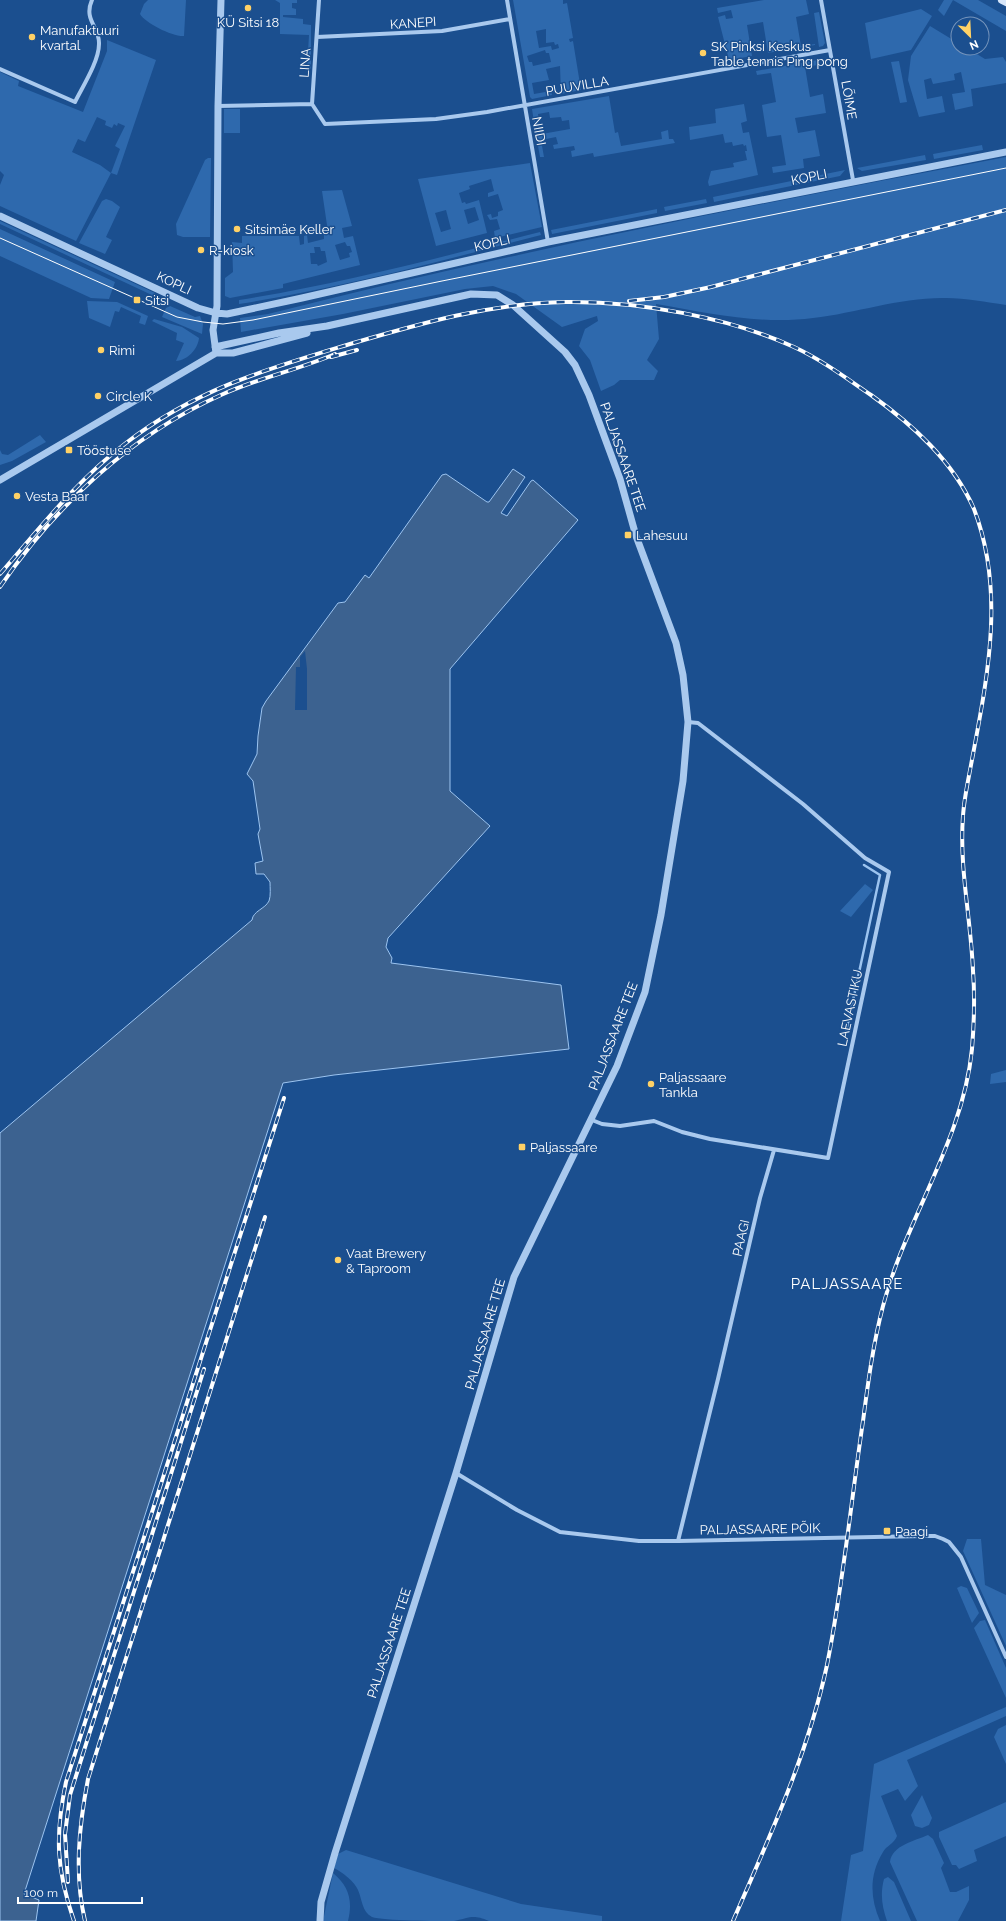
<svg xmlns="http://www.w3.org/2000/svg" width="1006" height="1921" font-family="Raleway,sans-serif">
	<style>
		.green { fill: #2e69ad; fill-rule: evenodd }
		.water { fill: #3c6290; stroke: #9cc4f0 }
		.pier { fill: #1b4f8f }
		.lines { fill: none; stroke-linecap: round; stroke-linejoin: round }
		.stream { stroke: #9cc4f0; stroke-width: 2.5 }
		.minor { stroke: #a9c9ee; stroke-width: 4 }
		.tertiary { stroke: #a9c9ee; stroke-width: 7 }
		.secondary { stroke: #d6e6fa; stroke-width: 8 }
		.tram { stroke: #fff; stroke-width: 1 }
		.rail-casing { stroke: #fff; stroke-width: 4 }
		.rail { stroke: #1b4f8f; stroke-width: 2.5; stroke-dasharray: 8; stroke-linecap: butt }
		.poi-dot { fill: #ffd166; stroke: #1b4f8f; stroke-width: 1.5 }
		.labels { text-anchor: middle; dominant-baseline: central; stroke-width: 3; stroke-linejoin: round; paint-order: stroke }
		.poi-label { font-size: 13px; fill: #fff; stroke: #1b4f8f; text-anchor: start }
		.street-label { font-size: 13px; fill: #fff; stroke: #1b4f8f }
		.quarter-label { font-size: 15px; letter-spacing: 1px; fill: #fff; stroke: #1b4f8f }
	</style>
	<rect width="100%" height="100%" fill="#1b4f8f"/>
	<path class="green" d="M148,0H186L184,36C173,37 145,23 140,14L144,4Z
		M275,0H297V3H292V8L296,9V15H283V17L303,19V24L311,25V69H307L309,35L280,34V3Z
		M513,0H563V4L567,3L573,38L569,39L570,42L573,41L581,90L561,94L560,66L546,69L549,80L532,83L534,94L551,91L552,95L532,99L530,97ZM546,29V43L554,42L555,45L558,44L559,48L552,50L551,46L539,48L536,31ZM545,50L546,53H549L551,62L533,66L532,62H529L527,56Z
		M764,0H806L809,14L796,17L801,46L815,44V45L768,53L763,22L747,25L752,56L729,60L718,17L725,15L726,19L733,18L731,10L718,13L717,8Z
		M944,0H978L1006,16V31L953,0L944,16L938,10Z
		M921,9L932,16L911,50L871,59L865,23Z
		M819,12L825,43L823,46L819,47L814,13Z
		M930,26L958,43V48H967L985,59L1003,57L1006,62V83L971,89L973,106L955,110L952,94L965,92L961,72L954,74L955,80L933,84L931,78L924,80L927,99L942,96L945,112L919,117L908,80L911,56Z
		M107,40L156,60L117,175L111,173L76,241L0,206V185L4,175L0,171V72L19,81L18,86L83,112L107,51ZM97,117L106,121L105,125L112,128L114,124L117,126L118,123L125,126L115,146L120,149L111,173L100,165L72,152L78,139L85,142Z
		M818,60V65L805,67L810,97L823,94L826,113L795,118L798,133L815,130L820,156L803,159L804,168L773,173L772,167L786,165L781,135L767,137L762,105L776,102L771,73L757,75L756,71Z
		M899,61L907,102L900,103L891,62Z
		M609,96L615,133L618,132L621,146L662,139L661,132L668,130L669,139H673L675,143L594,157L593,153L572,157L571,151L575,150L574,146L554,149L553,145L558,144L556,137L541,140L544,157H540L536,135L570,129L569,120L562,121L561,117L550,118L549,112L538,114L539,121L534,122L532,109Z
		M744,104L747,121L741,123L743,133L749,132L758,175L709,186L708,182L711,171L734,167L733,163L747,160L745,151H747L746,145L744,146L743,144L733,146L732,142L725,143L723,134L690,140L689,127L716,123L715,109Z
		M224,109H240V133H224Z
		M982,145L983,150L934,159L933,154Z
		M925,155L926,160L862,171L857,168Z
		M1006,157V305C986,302 966,298 946,298C901,297 857,313 813,318C761,325 708,313 656,304L659,339L647,360L658,371L654,380H620L614,385L601,391L590,360L579,346L585,329L598,321L597,316L562,327L516,294L493,286L465,289L343,314L241,332L240,318L268,314C512,252 759,204 1006,157Z
		M208,158H211L210,237H183L177,235L176,224L205,160Z
		M530,163L542,227L495,238L494,231L500,229L497,219L490,220L487,215L491,214L492,218L498,216V212L503,210L498,194L488,197V193L494,191L491,179L469,186L470,189L459,193L462,203L465,202L466,204L479,200L487,233L436,246L418,179ZM475,207L479,220L468,224L464,210ZM446,210L451,229L441,232L435,213Z
		M845,170L840,176L714,202L713,197Z
		M342,190L352,226L342,228L344,238L353,236L360,265L283,284V288L230,298L225,296V278L233,272L232,242L242,243V236H299L300,245L304,244V236L307,235L308,243L324,239V233L328,232L322,191ZM345,242L347,246H350L352,252L349,253L350,257L340,260L335,245ZM320,247L321,251H325L327,262L318,266L317,264H311L310,253H315L314,247Z
		M106,199L112,201L120,207L106,237L112,240L105,254L79,243L102,201Z
		M706,199L707,203L665,211L664,207Z
		M657,209V213L552,234L551,230Z
		M0,221L155,293L154,296L0,224Z
		M0,229L115,282L109,299L91,298L0,256Z
		M540,232L541,235C441,261 341,288 239,304V300C341,284 441,257 540,232Z
		M87,301L117,302L148,316L145,325L139,323L141,316L121,307L119,312L115,311L110,327L89,318Z
		M170,306L195,317L200,316L203,324L202,334L162,317L166,308Z
		M154,319L182,327L199,338C198,349 188,360 176,361L184,343L176,340L177,333L152,321Z
		M40,435L46,442L12,461L0,465V450L2,454L8,455Z
		M865,884L873,890L851,917L840,911Z
		M1006,1070V1082L990,1084L991,1074Z
		M967,1539H981L985,1585L1006,1595V1646L963,1551Z
		M961,1586L967,1588L979,1613L972,1623L957,1588Z
		M985,1620L1006,1668V1698L974,1628L980,1621Z
		M1006,1707V1716L907,1760L918,1786L905,1801L898,1789L881,1796L897,1836C894,1844 886,1846 883,1852C869,1875 870,1898 880,1921H841L851,1855L863,1851L874,1764Z
		M1006,1725V1764L994,1737L998,1729Z
		M922,1795L932,1818L929,1825L922,1828L915,1826L911,1815Z
		M1006,1802V1836L974,1850L977,1861L959,1869L956,1865H952L939,1837V1832Z
		M928,1835L933,1839L944,1863L941,1868L950,1892H956L969,1886V1900L958,1921H917L890,1862C892,1845 915,1841 928,1835Z
		M346,1850L521,1904L602,1916V1921H489C472,1914 470,1918 454,1921C440,1921 383,1921 372,1917C362,1912 362,1899 358,1890C355,1882 342,1872 334,1868L338,1854Z
		M333,1873C349,1886 353,1901 348,1921H323Z
		M888,1877L894,1882L911,1921H887C882,1907 880,1894 884,1879Z"/>
	<path class="water" d="M513,469L525,477L501,513L507,516L531,481L533,480L578,520L450,669V791L490,826L388,938L386,947L392,958L391,963L561,985L569,1049L334,1075L283,1083L24,1894L39,1900L36,1921H0V1133L252,920C253,911 265,909 269,901C271,896 270,887 270,882L264,874H256L255,863L263,861L258,834L260,829L253,781L247,774L257,754L258,736L262,708L266,701L338,603L345,602L365,575L369,578L442,475L446,474L487,502H489Z"/>
	<path class="pier" d="M305,651L307,669V710H295L296,667H300V657Z"/>
	<g class="lines">
		<path class="stream" d="M846,1033L880,875L864,865"/>
		<path class="minor" d="M319,0L312,104L325,124L436,119L487,112L830,50
			M507,0L548,242
			M821,0L853,180
			M317,37L442,31L510,19
			M0,69L75,102C83,86 99,61 99,44C100,27 83,20 92,0
			M218,106L312,104
			M592,1120L602,1124L620,1126L654,1121L682,1132L710,1139L828,1158L889,872L865,858L803,804L698,723L688,722
			M456,1473L517,1510L560,1532L639,1541H678L924,1536H935L943,1539L949,1542L961,1557L1006,1657
			M678,1541L718,1379L760,1198L774,1150"/>
		<path class="tertiary" d="M0,216L198,308L216,313L227,314L302,298L548,242L1006,152
			M215,347L279,333L327,326L471,294L497,295L513,305L565,352L575,365L589,395L620,479L636,536L676,643L683,675L688,722L683,781L661,915L645,992L617,1066L514,1277L456,1473L335,1853L321,1902L320,1921
			M216,353L213,330L217,306L218,106L221,0
			M216,353H233L307,333
			M0,480L216,353"/>
		<path class="secondary" d="M1002,0L1006,2"/>
		<path class="tram" d="M0,238L177,317L203,322L223,324L253,320L442,281L1006,168"/>
		<g class="rail-casing">
			<path id="rail" d="M629,301L664,297L711,287L1006,210
				M331,357L357,350
				M0,574C40,528 77,480 126,443C196,389 267,369 350,344C422,323 491,303 566,302C638,301 728,317 794,347C822,360 846,378 871,395C913,425 953,461 974,509C1006,593 987,679 971,765C968,781 964,799 963,816C959,868 971,919 973,971C975,997 974,1024 972,1049C963,1141 906,1218 883,1306C873,1344 868,1383 863,1421C851,1502 843,1585 827,1665C808,1754 769,1838 733,1921
				M0,587C55,506 131,435 221,395C258,378 298,370 335,354
				M68,1882L65,1834L70,1795L204,1369
				M74,1921C56,1869 55,1835 66,1782L284,1098
				M85,1921C74,1874 79,1826 88,1779L265,1217"/>
		</g>
		<use href="#rail" class="rail"/>
	</g>
	<g class="poi-dot">
		<circle cx="248" cy="8" r="4"/>
		<circle cx="32" cy="37" r="4"/>
		<circle cx="703" cy="53" r="4"/>
		<circle cx="237" cy="229" r="4"/>
		<circle cx="201" cy="250" r="4"/>
		<rect x="133" y="296" width="8" height="8" rx="2"/>
		<circle cx="101" cy="350" r="4"/>
		<circle cx="98" cy="396" r="4"/>
		<rect x="65" y="446" width="8" height="8" rx="2"/>
		<circle cx="17" cy="496" r="4"/>
		<rect x="624" y="531" width="8" height="8" rx="2"/>
		<circle cx="651" cy="1084" r="4"/>
		<rect x="518" y="1143" width="8" height="8" rx="2"/>
		<circle cx="338" cy="1260" r="4"/>
		<rect x="883" y="1527" width="8" height="8" rx="2"/>
	</g>
	<g class="labels">
		<g class="poi-label">
			<text x="248" y="22" text-anchor="middle">KÜ Sitsi 18</text>
			<text x="40" y="30">Manufaktuuri<tspan x="40" dy="15">kvartal</tspan></text>
			<text x="711" y="46">SK Pinksi Keskus<tspan x="711" dy="15">Table tennis Ping pong</tspan></text>
			<text x="245" y="229">Sitsimäe Keller</text>
			<text x="209" y="250">R-kiosk</text>
			<text x="145" y="300">Sitsi</text>
			<text x="109" y="350">Rimi</text>
			<text x="106" y="396">Circle K</text>
			<text x="77" y="450">Tööstuse</text>
			<text x="25" y="496">Vesta Baar</text>
			<text x="636" y="535">Lahesuu</text>
			<text x="659" y="1077">Paljassaare<tspan x="659" dy="15">Tankla</tspan></text>
			<text x="530" y="1147">Paljassaare</text>
			<text x="346" y="1253">Vaat Brewery<tspan x="346" dy="15">&amp; Taproom</tspan></text>
			<text x="895" y="1531">Paagi</text>
		</g>
		<g class="street-label">
			<text transform="translate(413 23) rotate(-4)">KANEPI</text>
			<text transform="translate(305 63) rotate(-86)">LINA</text>
			<text transform="translate(577 86) rotate(-10)">PUUVILLA</text>
			<text transform="translate(849 100) rotate(80)">LÕIME</text>
			<text transform="translate(539 131) rotate(80)">NIIDI</text>
			<text transform="translate(809 177) rotate(-11)">KOPLI</text>
			<text transform="translate(492 243) rotate(-13)">KOPLI</text>
			<text transform="translate(174 283) rotate(25)">KOPLI</text>
			<text transform="translate(623 457) rotate(71)">PALJASSAARE TEE</text>
			<text transform="translate(850 1008) rotate(-78)">LAEVASTIKU</text>
			<text transform="translate(613 1036) rotate(-69)">PALJASSAARE TEE</text>
			<text transform="translate(741 1238) rotate(-77)">PAAGI</text>
			<text transform="translate(485 1334) rotate(-74)">PALJASSAARE TEE</text>
			<text transform="translate(760 1529) rotate(-1)">PALJASSAARE PÕIK</text>
			<text transform="translate(389 1643) rotate(-72)">PALJASSAARE TEE</text>
		</g>
		<g class="quarter-label">
			<text x="847" y="1284">PALJASSAARE</text>
		</g>
	</g>
	<g transform="translate(970 36) rotate(156)"><circle r="19" fill="#1b4f8f" stroke="#7695bc"/>
	<path d="M0-3L7 15L0 10L-7 15Z" fill="#ffd166"/>
	<text y="-6" font-size="11" font-weight="bold" text-anchor="middle" fill="#ffffff">N</text>
	</g>
	<path d="M18 1897v6h124v-6" fill="none" stroke="#ffffff" stroke-width="2"/>
	<text x="24" y="1897" font-size="12" fill="#ffffff" stroke="#1b4f8f" stroke-width="3" paint-order="stroke">100 m</text>
</svg>
